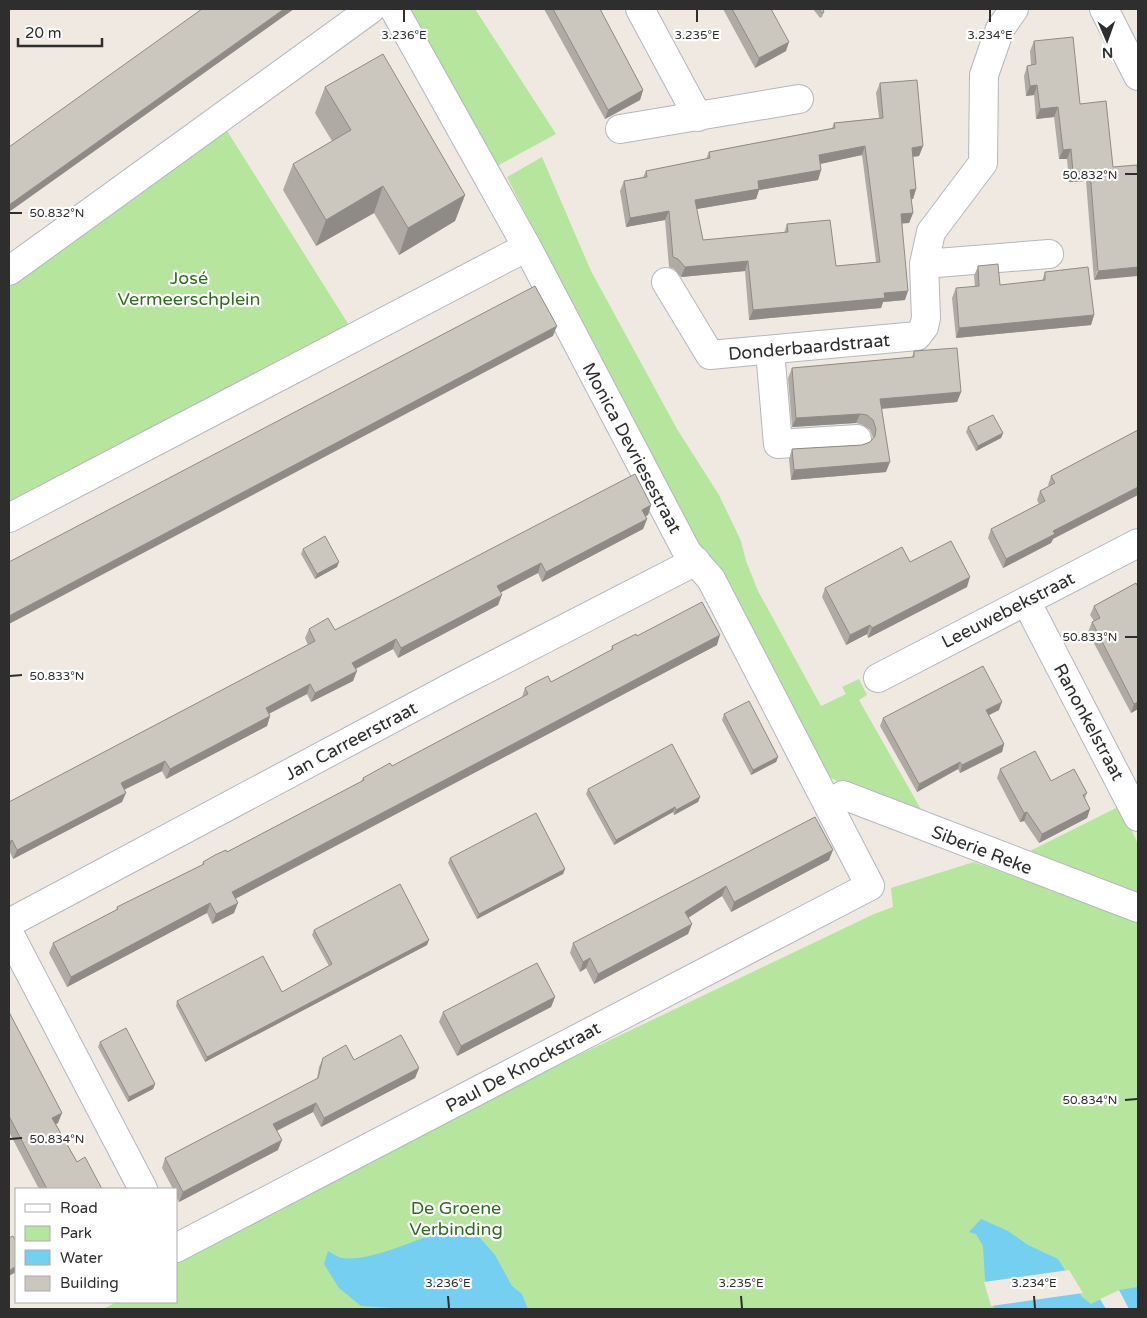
<svg xmlns="http://www.w3.org/2000/svg" width="1147" height="1318" font-family="'Varela Round',sans-serif">
	<style>
		.green { fill: #b6e59e }
		.water { fill: #75cff0 }
		.pier { fill: #efe9e1 }
		.lines { fill: none; stroke-linecap: round; stroke-linejoin: round }
		.minor-casing { stroke: #b4b7c1; stroke-width: 30 }
		.minor { stroke: #fff; stroke-width: 28 }
		.wall { fill: #afaba4; fill-rule: evenodd }
		.shaded-wall { fill: #8e8b86 }
		.building { fill: #cbc7bf; stroke: #8e8b86; fill-rule: evenodd }
		.ticks { fill: none; stroke: #2e2e2e; stroke-width: 2 }
		.labels { text-anchor: middle; dominant-baseline: central; stroke-width: 4.5; stroke-linejoin: round; paint-order: stroke }
		.park-label { font-size: 18px; fill: #2c6e1b; stroke: #fff }
		.street-label { font-size: 18px; fill: #2e2e2e; stroke: #fff }
		.ticks-label { font-size: 12px; text-anchor: middle; fill: #2e2e2e; stroke: #fff; stroke-width: 4.5; stroke-linejoin: round; paint-order: stroke }
	</style>
	<rect width="100%" height="100%" fill="#efe9e1"/>
	<path class="green" d="M406,9H475L556,134L497,166Z
		M224,126L352,330L9,509V281Z
		M542,157L591,271L677,429L719,495L741,541L746,561L758,591L821,706L846,694L842,687L859,679L867,695L859,700L927,820L856,792L828,776L699,549L585,333L507,177Z
		M1120,806L1138,844V899L1022,855Z
		M974,862L1138,921V1309H104L116,1302H176V1263L252,1223L276,1213L495,1095L874,914L893,907L891,888Z"/>
	<path class="water" d="M981,1219L1008,1231L1028,1245L1058,1259L1082,1297L1091,1304L1119,1290L1138,1287V1309H994L985,1279L983,1246L976,1234L969,1232Z
		M442,1231H474L495,1255L512,1286L522,1294L528,1309H411L361,1306L339,1288L324,1264L328,1251C332,1253 337,1257 342,1258C370,1262 415,1240 442,1231Z"/>
	<path class="pier" d="M1069,1270L1083,1293L991,1306L984,1282Z
		M1119,1290L1129,1309H1106L1100,1299Z"/>
	<g class="lines">
		<g class="minor-casing">
			<path id="minor" d="M640,9L698,117
				M1104,9L1138,76
				M620,129L799,99
				M924,264L1049,254
				M9,271L371,9
				M666,282L710,355L917,336L924,327L926,318L924,264L931,232L983,163L984,75L1000,29L1014,9
				M770,351L778,444L857,439
				M9,518L527,247
				M1026,601L1138,817
				M878,678L1138,543
				M829,804L843,795L1138,908
				M9,923L455,685L696,561
				M9,933L143,1189
				M176,1248L870,886L711,579L687,552L527,247L394,9"/>
		</g>
		<use href="#minor" class="minor"/>
	</g>
	<path class="wall" d="M544,9H600L643,90L640,100L605,119Z
		M723,9H771L786,51L755,68Z
		M813,9H823L824,12L822,17L820,18Z
		M1034,41L1080,104L1113,167L1137,165L1094,280L1086,181L1069,182L1067,159H1059L1054,117L1036,119L1034,95L1026,96L1024,76L1027,66L1031,65L1030,51Z
		M880,83L923,146L919,156L913,157L916,189L913,199H911L913,213L909,223H902L905,300L883,302L881,308L749,320L745,271L681,277L674,269L669,267L665,220L626,227L620,191L624,181L643,177L646,171L706,159L709,152L832,128L834,123L879,118L876,93ZM862,155L876,262L836,266L787,224L784,233L703,240L696,209L756,199L759,190L818,180L821,170L820,164Z
		M325,87L465,195L455,221L399,255L374,213L316,246L283,190L293,164L332,141L315,113Z
		M978,266L1000,285L1042,281L1045,272L1094,315L1091,325L956,338L952,298L956,288L975,287L974,276Z
		M914,351L961,392L957,402L882,409L886,472L791,480L789,459L792,449L862,445L870,442L873,438L870,430L863,425L856,423L792,427L788,378L792,368L912,357Z
		M968,427L1003,433L1001,438L976,451L966,432Z
		M1138,430L1053,539L1051,543L1003,568L988,538L991,529L1039,504L1037,500L1040,491L1049,486L1048,485L1051,476Z
		M651,505L648,515L645,516L647,519L643,529L542,582L538,573L500,592L498,605L398,658L393,649L356,669L353,681L311,702L307,694L269,714L270,716L267,726L166,779L162,771L124,790L122,802L13,859L9,850V802L308,645L305,638L309,629L335,630Z
		M303,549L337,567L315,579L301,554Z
		M1136,583L1138,709L1131,713L1088,632L1092,622L1094,621L1090,615L1094,606Z
		M967,587L868,638L867,634L846,645L822,597L825,588Z
		M637,636L717,645L235,899L234,913L212,924L207,913L67,987L49,953L53,943L116,910L117,907L202,865L203,862L227,852L361,782L363,778L392,766L522,697L525,688L551,682L611,650L612,646Z
		M999,710L989,715L1004,744L1002,752L960,773L958,769L917,792L880,726L883,718Z
		M724,714L778,757L776,762L751,775L722,720Z
		M1000,769L1051,781L1087,793L1085,798L1090,809L1087,818L1039,843L1024,821L1020,822L997,778Z
		M588,789L700,797L698,802L674,815L673,812L614,845L586,794Z
		M815,817L829,860L731,912L722,896L688,917L692,924L688,934L594,984L586,968L580,972L570,953L573,943Z
		M450,858L565,869L563,874L477,919L448,863Z
		M314,930L427,945L205,1062L176,1006L177,1001L282,992L329,966L312,935Z
		M555,997L551,1007L457,1056L439,1022L443,1012Z
		M9,1012L58,1123L56,1124L77,1162L102,1189H39L9,1132Z
		M100,1042L155,1084L153,1089L128,1102L98,1047Z
		M323,1058L354,1060L419,1068L415,1078L321,1127L313,1112L277,1131L278,1150L179,1202L176,1196V1189H173L162,1168L165,1158L317,1079L319,1067Z"/>
	<path class="shaded-wall" d="M284,9H294L9,212V205Z
		M789,42L786,51L755,68L759,58Z
		M1037,85L1034,95L1026,96L1030,86Z
		M643,90L640,100L605,119L608,110Z
		M1058,107L1054,117L1036,119L1040,109Z
		M865,146L862,155L815,165L819,155Z
		M923,146L919,156L909,157L912,148Z
		M1071,149L1067,159H1059L1063,150Z
		M821,170L818,180L759,190L756,199L691,210L695,200L758,181Z
		M1090,171L1086,181L1069,182L1073,172Z
		M383,186L374,213L316,246L326,220Z
		M916,189L913,199L906,200L910,190Z
		M465,195L455,221L399,255L408,228Z
		M669,211L665,220L626,227L630,218Z
		M913,213L909,223L897,224L901,214Z
		M748,261L745,271L681,277L685,267Z
		M1138,267V276L1094,280L1098,271Z
		M908,291L905,300L883,302L881,308L749,320L753,310L884,293Z
		M1094,315L1091,325L956,338L959,328Z
		M557,326L553,336L9,624V616Z
		M961,392L957,402L877,409L880,399Z
		M860,414L856,423L792,427L796,418Z
		M1003,433L1001,438L976,451L978,446Z
		M890,462L886,472L791,480L794,470Z
		M1138,487V495L1053,539L1051,543L1003,568L1006,559L1053,531Z
		M651,505L648,515L638,520L642,510Z
		M647,519L643,529L542,582L546,572Z
		M339,562L337,567L315,579L317,574Z
		M541,563L538,573L494,596L497,586Z
		M970,577L967,587L868,638L872,628Z
		M502,595L498,605L398,658L401,648Z
		M870,625L867,634L846,645L850,635Z
		M720,635L717,645L229,902L232,892Z
		M396,639L393,649L349,672L352,663Z
		M357,671L353,681L311,702L315,693Z
		M310,684L307,694L262,717L266,708Z
		M1002,702L999,710L983,718L986,710Z
		M1138,702V709L1131,713L1134,704Z
		M270,716L267,726L166,779L170,769Z
		M1004,744L1002,752L960,773L962,765Z
		M778,757L776,762L751,775L753,770Z
		M165,761L162,771L117,793L121,783Z
		M960,762L958,769L917,792L919,784Z
		M126,793L122,802L13,859L17,850Z
		M700,797L698,802L674,815L676,810Z
		M675,807L673,812L614,845L616,840Z
		M1090,809L1087,818L1039,843L1042,834Z
		M1027,812L1024,821L1020,822L1024,813Z
		M12,840L9,849V842Z
		M833,850L829,860L731,912L734,902Z
		M565,869L563,874L477,919L479,914Z
		M726,886L722,896L682,922L685,912Z
		M210,903L207,913L67,987L71,977Z
		M238,903L234,913L212,924L216,914Z
		M692,924L688,934L594,984L598,974Z
		M429,940L427,945L205,1062L207,1057Z
		M590,958L586,968L580,972L583,962Z
		M555,997L551,1007L457,1056L461,1046Z
		M419,1068L415,1078L321,1127L324,1118Z
		M155,1084L153,1089L128,1102L129,1097Z
		M316,1103L313,1112L270,1134L273,1124Z
		M62,1113L58,1123L49,1127L52,1118Z
		M282,1140L278,1150L179,1202L183,1192Z
		M16,1266V1272L9,1276V1271Z"/>
	<path class="building" d="M202,9H284L9,205V147Z
		M553,9H600L643,90L608,110Z
		M732,9H771L789,42L759,58Z
		M819,9H823L824,12L822,13Z
		M1073,37L1080,104L1106,101L1113,167L1137,165L1138,182V267L1098,271L1090,171L1073,172L1071,149L1063,150L1058,107L1040,109L1037,85L1030,86L1027,66L1036,64L1034,41Z
		M383,54L465,195L408,228L383,186L326,220L293,164L351,130L325,87Z
		M917,80L923,146L912,148L916,189L910,190L913,213L901,214L908,291L884,293L885,298L753,310L748,261L685,267L678,259L673,257L669,211L630,218L624,181L647,177L646,171L710,158L709,152L835,128L834,123L883,118L880,83ZM865,146L880,262L836,266L830,220L787,224L788,232L703,240L695,200L759,189L758,181L821,170L819,155Z
		M998,264L1000,285L1045,280V272L1088,267L1094,315L959,328L956,288L979,286L978,266Z
		M535,286L557,326L9,616V562Z
		M957,348L961,392L880,399L890,462L794,470L792,449L862,445L870,442L875,436L876,429L873,420L867,415L860,414L796,418L792,368L914,357V351Z
		M993,415L1003,433L978,446L968,427Z
		M1138,430V487L1053,531L1055,534L1006,559L991,529L1045,501L1040,491L1055,483L1051,476Z
		M635,474L651,505L642,510L647,519L546,572L541,563L522,573L497,586L502,595L401,648L396,639L352,663L357,671L315,693L310,684L266,708L270,716L170,769L165,761L121,783L126,793L17,850L12,840L9,842V802L315,641L309,629L328,618L335,630Z
		M325,536L339,562L317,574L303,549Z
		M951,541L970,577L872,628L870,625L850,635L825,588L902,547L910,562Z
		M1136,583L1138,587V702L1134,704L1092,622L1100,618L1094,606Z
		M702,602L720,635L232,892L238,903L216,914L210,903L71,977L53,943L118,909L117,907L204,864L203,862L215,855L226,850L227,852L364,780L363,778L390,763L392,766L528,694L525,688L536,682L548,676L551,682L613,649L612,646L636,634L637,636Z
		M983,666L1002,702L986,710L1004,744L962,765L960,762L919,784L883,718Z
		M749,701L778,757L753,770L724,714Z
		M672,744L700,797L676,810L675,807L616,840L588,789Z
		M1035,751L1051,781L1074,769L1087,793L1083,795L1090,809L1042,834L1027,812L1024,813L1000,769Z
		M536,813L565,869L479,914L450,858Z
		M815,817L833,850L734,902L726,886L685,912L692,924L598,974L590,958L583,962L573,943Z
		M400,884L429,940L207,1057L177,1001L263,956L282,992L332,964L314,930Z
		M537,963L555,997L461,1046L443,1012Z
		M9,1012L62,1113L52,1118L77,1162L85,1157L102,1189H47L9,1116Z
		M126,1028L155,1084L129,1097L100,1042Z
		M401,1035L419,1068L324,1118L316,1103L273,1124L282,1140L183,1192L165,1158L318,1078L323,1058L346,1045L354,1060Z
		M13,1236L16,1242V1266L9,1271V1238Z"/>
	<path class="ticks" d="M404,10V22M697,10V22M990,10V22M1125,174H1137M10,213H22M1125,637H1137M10,676L22,675M1125,1100L1137,1099M10,1139L22,1138M448,1296L449,1308M741,1296L742,1308M1034,1296L1035,1308"/>
	<g class="labels">
		<g class="park-label">
			<text x="189" y="278">José<tspan x="189" dy="21">Vermeerschplein</tspan></text>
			<text x="456" y="1208">De Groene<tspan x="456" dy="21">Verbinding</tspan></text>
		</g>
		<g class="street-label">
			<text transform="translate(809 347) rotate(-5)">Donderbaardstraat</text>
			<text transform="translate(632 448) rotate(62)">Monica Devriesestraat</text>
			<text transform="translate(1008 610) rotate(-27)">Leeuwebekstraat</text>
			<text transform="translate(1089 722) rotate(62)">Ranonkelstraat</text>
			<text transform="translate(351 741) rotate(-28)">Jan Carreerstraat</text>
			<text transform="translate(982 850) rotate(21)">Siberie Reke</text>
			<text transform="translate(523 1067) rotate(-28)">Paul De Knockstraat</text>
		</g>
	</g>
	<g class="ticks-label">
		<text x="404" y="39">3.236°E</text>
		<text x="697" y="39">3.235°E</text>
		<text x="990" y="39">3.234°E</text>
		<text x="1090" y="179">50.832°N</text>
		<text x="57" y="217">50.832°N</text>
		<text x="1090" y="641">50.833°N</text>
		<text x="57" y="680">50.833°N</text>
		<text x="1090" y="1104">50.834°N</text>
		<text x="57" y="1143">50.834°N</text>
		<text x="448" y="1287">3.236°E</text>
		<text x="741" y="1287">3.235°E</text>
		<text x="1034" y="1287">3.234°E</text>
	</g>
	<rect width="1147" height="1318" fill="none" stroke="#2e2e2e" stroke-width="20"/>
	<rect x="15" y="1188" width="162" height="115" fill="#ffffff" stroke="#ababab"/>
	<rect x="25" y="1204" width="25" height="8" fill="#ffffff" stroke="#ababab"/>
	<text x="60" y="1213" font-size="15" fill="#2e2e2e">Road</text>
	<rect x="25" y="1226" width="25" height="15" fill="#b6e59e" stroke="#ababab"/>
	<text x="60" y="1238" font-size="15" fill="#2e2e2e">Park</text>
	<rect x="25" y="1250" width="25" height="15" fill="#75cff0" stroke="#ababab"/>
	<text x="60" y="1263" font-size="15" fill="#2e2e2e">Water</text>
	<rect x="25" y="1276" width="25" height="15" fill="#cbc7bf" stroke="#ababab"/>
	<text x="60" y="1288" font-size="15" fill="#2e2e2e">Building</text>
	<g transform="translate(1107 40) rotate(178)" stroke="#ffffff" stroke-width="4" paint-order="stroke">
	<path d="M0-4L9 19L0 12L-9 19Z" fill="#2e2e2e"/>
	<text y="-8" font-size="14" font-weight="bold" text-anchor="middle" fill="#2e2e2e">N</text>
	</g>
	<path d="M18 38v8h84v-8" fill="none" stroke="#2e2e2e" stroke-width="2.5"/>
	<text x="25" y="38" font-size="15" fill="#2e2e2e" stroke="#ffffff" stroke-width="4" paint-order="stroke">20 m</text>
</svg>
